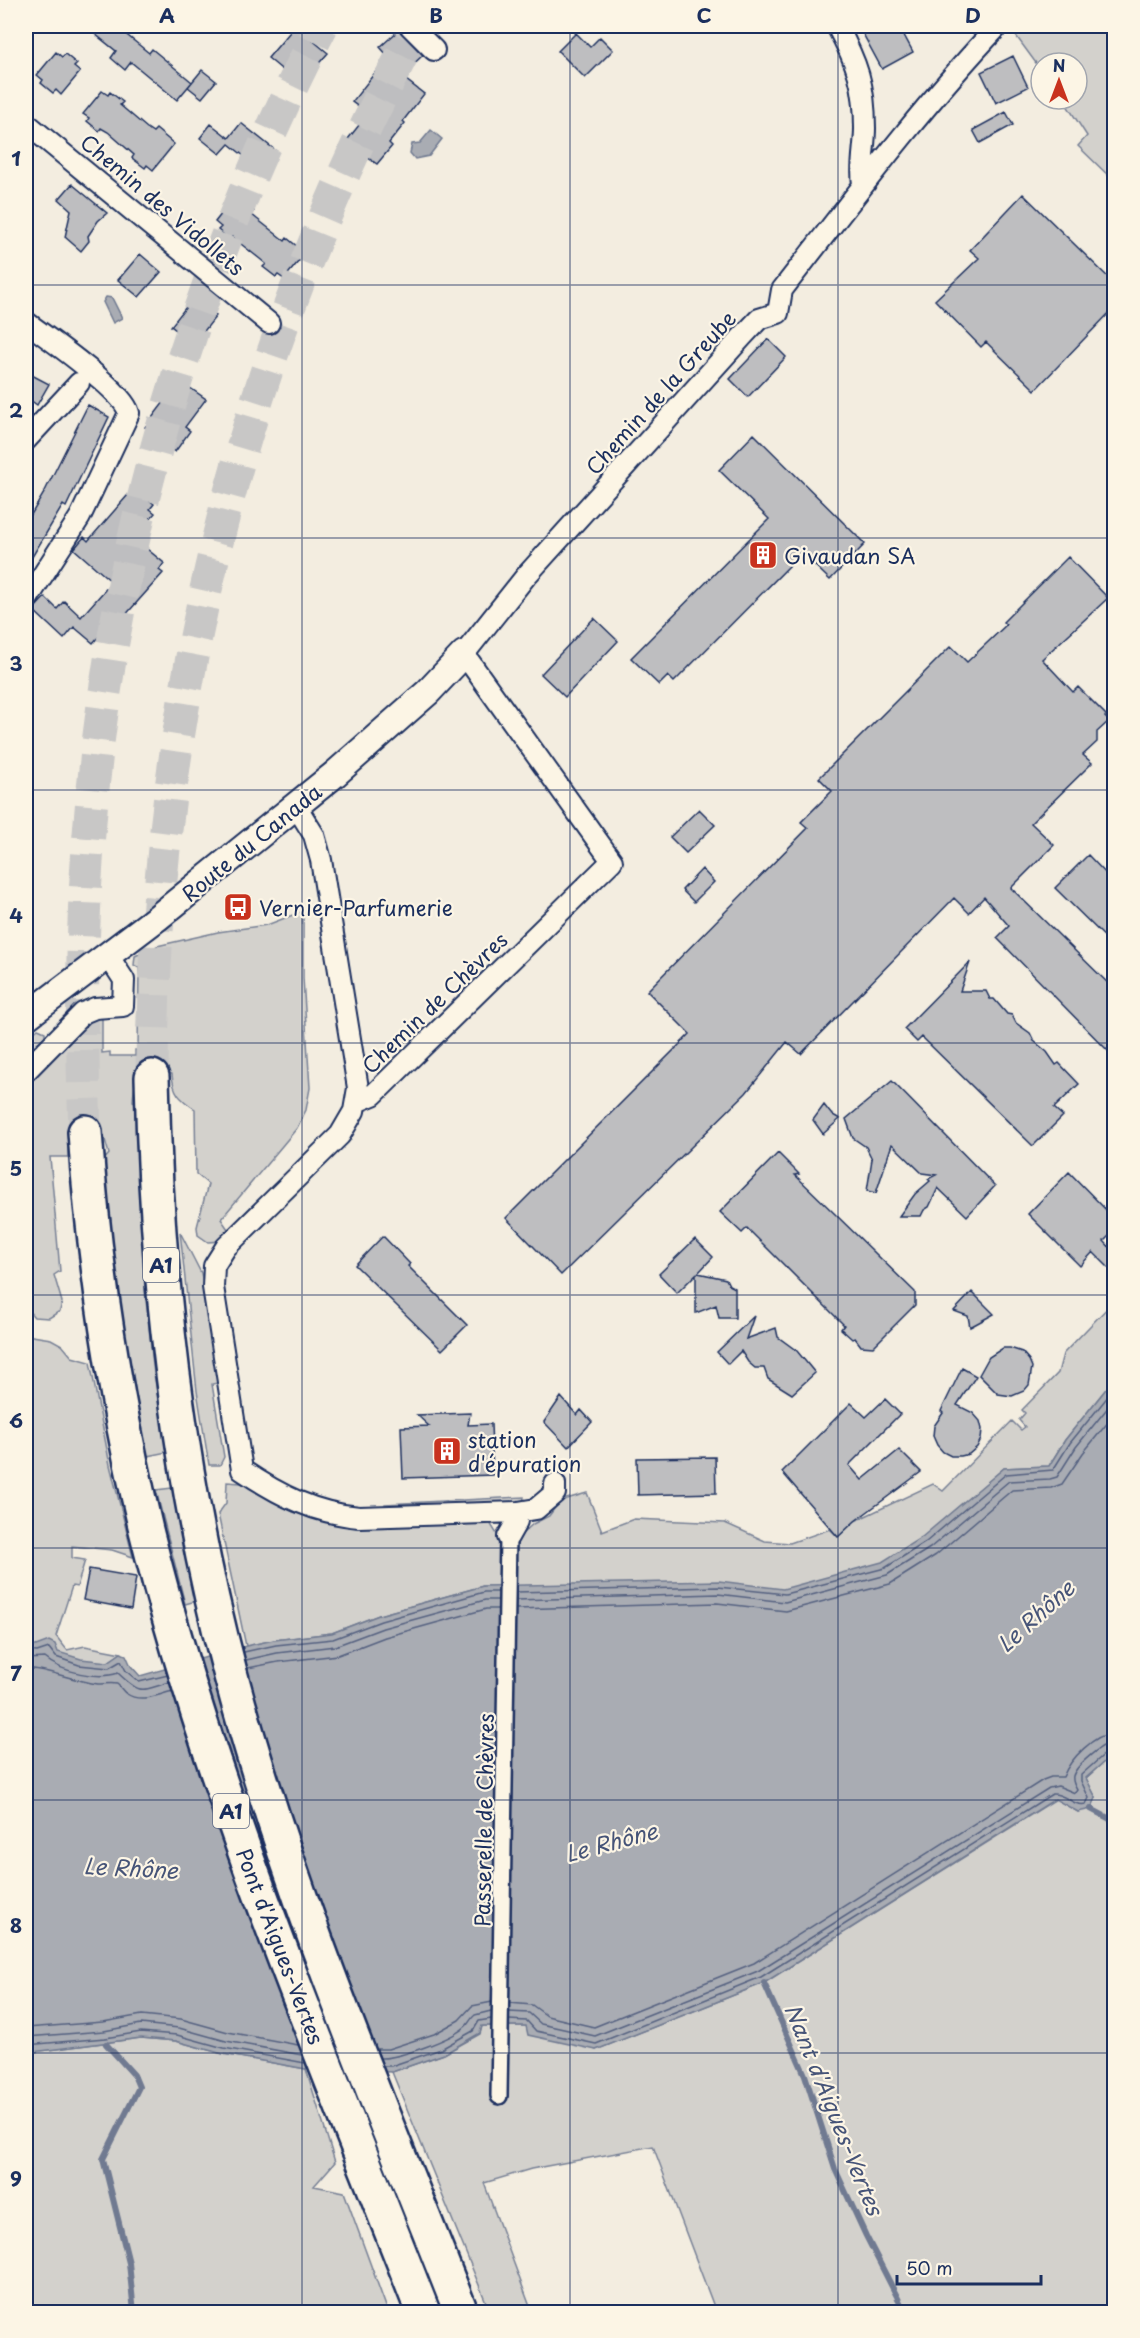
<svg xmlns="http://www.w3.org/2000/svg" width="1140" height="2338" font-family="'Playpen Sans',sans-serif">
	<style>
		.green { fill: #d3d1cc; stroke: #778095; stroke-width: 1.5 }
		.water { fill: #a9acb3; stroke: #707a91; stroke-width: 1.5 }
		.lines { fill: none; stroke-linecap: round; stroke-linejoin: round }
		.shore { stroke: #546180; stroke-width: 1.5 }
		.stream { stroke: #707a91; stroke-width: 6 }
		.building { fill: #bebec0; stroke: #1b2f5e; stroke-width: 1.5 }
		.motorway-tunnel { stroke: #c8c7c6; stroke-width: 33; stroke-dasharray: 33 16; stroke-linecap: butt }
		.pedestrian-casing { stroke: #1b2f5e; stroke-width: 20 }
		.minor-casing { stroke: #1b2f5e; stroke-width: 24 }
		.tertiary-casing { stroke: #1b2f5e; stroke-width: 30 }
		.motorway-casing { stroke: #1b2f5e; stroke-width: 38 }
		.pedestrian { stroke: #fcf5e5; stroke-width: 15 }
		.minor { stroke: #fcf5e5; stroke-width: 20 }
		.tertiary { stroke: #fcf5e5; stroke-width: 26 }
		.motorway { stroke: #fcf5e5; stroke-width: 33 }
		.grid { fill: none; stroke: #1b2f5e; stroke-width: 1.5; stroke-opacity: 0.55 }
		.labels { text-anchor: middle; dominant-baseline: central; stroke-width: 4.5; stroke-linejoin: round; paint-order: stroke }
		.shield { fill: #fcf5e5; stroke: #5e6a86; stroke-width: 1.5 }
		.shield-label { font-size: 20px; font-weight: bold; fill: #1b2f5e }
		.street-label { font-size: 21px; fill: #1b2f5e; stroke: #fcf5e5 }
		.poi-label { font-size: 21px; fill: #1b2f5e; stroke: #fcf5e5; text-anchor: start }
		.water-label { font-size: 22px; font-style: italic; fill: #465478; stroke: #fcf5e5 }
		.neatline { fill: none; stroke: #1b2f5e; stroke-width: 2 }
		.grid-label { font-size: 20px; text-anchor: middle; font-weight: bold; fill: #1b2f5e }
	</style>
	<rect width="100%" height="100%" fill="#f3ede0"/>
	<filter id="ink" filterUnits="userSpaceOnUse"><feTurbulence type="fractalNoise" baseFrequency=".0167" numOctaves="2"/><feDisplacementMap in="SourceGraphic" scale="12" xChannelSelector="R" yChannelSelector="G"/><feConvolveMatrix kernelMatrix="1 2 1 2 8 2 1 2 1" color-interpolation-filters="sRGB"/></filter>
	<g filter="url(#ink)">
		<path class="green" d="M1014,26H1114V181L1078,146L1087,136L1063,99H1077V63H1041V70L1011,29Z
			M303,911V978L310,1088L306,1110L297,1128L221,1219L230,1232L222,1241L208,1242L198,1235L197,1227L208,1184L196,1174L195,1109C180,1099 173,1093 172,1074C142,1068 135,1070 133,1101L135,1102L145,1291L154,1374L167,1452L147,1456L118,1297L103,1161L109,1154L102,1129L90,1126L73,1128L68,1143V1157H50L60,1271L54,1275L62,1302L60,1311L49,1318L34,1317L26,1308V1085L85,1023L92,1018L102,1015V1053L110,1052V1056H135V1050H138L139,968L134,965L135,956L157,946L218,932L267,925Z
			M38,1029L45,1032V1036L26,1053V1039Z
			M180,1232L201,1273L222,1382L212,1384L224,1457L220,1465H209L197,1391Z
			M1114,1301V1379L1065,1440L1049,1466L1004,1468L948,1517L954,1528L799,1607L483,1586L379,1615L332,1633L275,1640L246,1646L218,1514L226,1503L227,1482L241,1483L258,1489L302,1513L487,1518L503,1544L514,1541L533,1524L549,1516L560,1501L587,1493L602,1531L634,1519L725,1523L765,1541L790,1543L830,1529L838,1537L855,1521L933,1484L943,1491L1012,1421L1021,1430L1025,1427L1019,1420L1025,1413L1022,1410L1058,1373L1063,1354Z
			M26,1335L51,1339L62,1345L72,1357L90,1362L110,1465L133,1557L112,1550L72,1546V1558L85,1560L77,1587L72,1586L56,1636L67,1650L85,1646L121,1653L108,1662L26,1695Z
			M172,1488L196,1601L185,1604L156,1490Z
			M524,1497L523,1504L385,1508V1504Z
			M1114,1753V2312H716L653,2146L531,2169L484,2183L532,2312H490L392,2072L444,2054L480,2034L482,2026H526L596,2050L764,1983L1056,1799L1078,1812L1096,1798L1086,1778Z
			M141,2038L176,2041L223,2054L306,2069L335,2162L314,2186L344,2192L388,2312H26V2051L33,2052Z"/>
		<path class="water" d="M431,130L442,139L429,156L415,159L410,153L412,144L420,143Z
			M106,297L112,298L122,318L113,323L103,302Z
			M1114,1379V1753L1086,1778L1096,1798L1091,1809L1078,1812L1055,1799L764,1983L596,2050L528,2035L526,2026H482L480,2033L444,2054L392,2072L306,2069L223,2054L176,2041L141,2038L33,2052L26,2051V1645L36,1646L49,1641L55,1644L58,1652L81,1659L108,1662L121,1653L126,1655L131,1666L140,1676L246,1646L274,1640L332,1633L379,1615L483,1586L719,1581L783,1589L882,1562L922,1537L1004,1468L1049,1466L1065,1440Z"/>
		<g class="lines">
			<path class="shore" d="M516,1592L718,1587L785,1594L885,1568L926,1542L1006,1474L1053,1470L1070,1443L1114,1389
				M516,1600L718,1594L785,1602L887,1575L930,1548L1009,1481L1050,1479L1057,1477L1076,1447L1114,1400
				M516,1609L717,1603L786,1611L890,1584L936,1555L1012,1490L1051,1488L1062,1484L1083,1453L1114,1415
				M26,1651L37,1652L49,1648L56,1657L79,1665L109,1668L121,1661L126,1671L139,1682L168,1675
				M244,1652L276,1645L333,1639L381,1621L484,1592H498
				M26,1659L45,1658C61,1672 98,1680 118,1673C141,1695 140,1691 170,1682
				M246,1660L277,1653L335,1646L383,1628L485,1600H498
				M26,1668C50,1670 72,1680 98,1684C103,1684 113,1683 117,1684C120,1686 123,1692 127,1694C140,1703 159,1695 172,1691
				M248,1668L278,1662L338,1655L385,1637L486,1609H498
				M509,2003L532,2005L547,2016L594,2027L754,1963L1043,1780L1051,1777H1063C1070,1759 1094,1734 1114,1733
				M509,2012L529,2013L541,2024L595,2036L758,1971L1049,1788L1058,1786L1075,1793L1077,1790C1074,1785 1072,1781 1073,1776C1076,1765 1104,1742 1114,1742
				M509,2020L527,2021L536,2031L596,2044L761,1977L1052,1794C1065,1793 1073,1807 1086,1804L1089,1798L1081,1781V1775L1108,1751L1114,1749
				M26,2028L103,2022L142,2015L181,2019L228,2032L298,2045
				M26,2037L104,2031L141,2024L179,2028L226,2041L302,2055
				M26,2045L105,2038L141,2032L177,2035L224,2048L305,2063
				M376,2049H388L434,2034L459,2020L472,2006L492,2002
				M380,2058C397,2059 453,2039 466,2026C469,2023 471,2018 475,2015L491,2011
				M383,2066H391L441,2049L473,2031L479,2021L491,2019"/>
			<path class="stream" d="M1091,1809L1114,1821
				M764,1983L805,2075L835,2169L866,2236L905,2312
				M106,2044L134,2075L139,2087L103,2159L129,2263L134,2312"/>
		</g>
		<path class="building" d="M85,26H129L123,32L149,53L152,49L192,82L177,100L131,62L125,70L111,58L116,51Z
			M295,26L328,53L313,70L298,59L286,73L268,58Z
			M874,26H899L913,52L882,69L862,32Z
			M399,30L423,55L401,76L424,94L403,121L405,123L389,143L392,146L377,164L349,145L351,142L348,139L368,114L352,102L388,56L380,47Z
			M576,33L590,47L600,37L613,50L585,78L558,51Z
			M56,52L62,57L65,54L77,64L74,67L80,72L61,95L56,90L53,93L41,83L43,80L37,75Z
			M1013,56L1028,87L996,103L981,72Z
			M202,70L216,81L202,98L188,87Z
			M102,91L108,95L110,92L123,102L120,105L147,128L153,132L156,129L174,144L153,170L147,165L145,168L132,158L134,155L108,132L101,128L99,131L87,121L89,118L83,114Z
			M1006,112L1013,125L980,143L973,130Z
			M241,123L275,150L260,169L229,144L220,154L200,138L211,124L229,138Z
			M72,184L107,213L98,221L88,236L89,241L81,251L65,237L71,210L59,199Z
			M1023,194L1114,283V308L1035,390L986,342L981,347L935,300L979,258L970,250Z
			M233,199L239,204L242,201L254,211L251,214L257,219L285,241L287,238L299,248L297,251L303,256L284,279L278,275L276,277L263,267L266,264L260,259L232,237L230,240L218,230L221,227L215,222Z
			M140,254L161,272L139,297L118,280Z
			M193,298L216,316L194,344L171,326Z
			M768,339L786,357L748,397L730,379Z
			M26,372L49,384L37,405L26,397Z
			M180,381L206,399L185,427L190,431L175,452L160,442L162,439L145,427Z
			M88,405L109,417L66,507L63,505L26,567V523L44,493Z
			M754,434L865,544L830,580L802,553L674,682L668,676L659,685L631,658L769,519L719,470Z
			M134,488L154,504L150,509L155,513L137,533L140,536L136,540L164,563L159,570L163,573L122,619L117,615L93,643L74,627L64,639L33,610L45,597L57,609L64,601L81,617L112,582L74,549L84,537L88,541Z
			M1068,557L1108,598L1042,659L1073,692L1078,687L1106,715L1105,717L1109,721L1097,732V742L1083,755L1092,763L1031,823L1054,845L1011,888L1114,989V1057L997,938L1009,926L984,897L969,913L954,898L801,1054L787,1042L746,1093L561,1275L506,1218L690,1034L647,991L808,828L801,822L832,791L819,778L951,646L967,662L1006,625L1003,622Z
			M594,618L618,641L565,697L541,674Z
			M699,809L715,825L686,853L670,837Z
			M1088,855L1114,882V946L1055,888Z
			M702,869L714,882L694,902L682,890Z
			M970,962L960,991H986L990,999H994L1007,1014L1012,1015L1016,1023L1030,1033L1034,1041L1047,1052L1056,1065L1059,1063L1079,1084L1054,1108L1063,1116L1033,1146L922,1037L917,1042L904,1029Z
			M892,1081L995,1186L967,1216L938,1188L929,1207L924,1210L921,1216H899L915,1194L930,1181L928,1179L936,1175L922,1173L892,1144L876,1193L867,1191L872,1159L866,1147L853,1138L846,1119Z
			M824,1105L831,1114L840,1119L823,1134L813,1120Z
			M778,1153L799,1174L795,1175L915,1292V1305L873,1347L861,1346L855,1338L852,1339L841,1329L844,1325L747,1228L742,1233L720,1212Z
			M1069,1172L1114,1218V1231L1104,1241L1114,1252V1273L1093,1252L1080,1266L1028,1214Z
			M383,1236L410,1264L408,1266L467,1325L442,1350L355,1265Z
			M695,1239L713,1257L698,1273L726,1279L729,1285L735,1288V1318H719L716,1305L696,1313V1274L677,1293L659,1274Z
			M972,1292L994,1314L970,1327L968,1316L954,1311Z
			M754,1316L746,1339L776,1328L778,1337L797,1351L815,1373L792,1394L768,1379L764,1368H755L748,1362L741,1351L728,1364L717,1352Z
			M1003,1348H1010L1022,1352L1029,1360L1032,1367L1029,1385L1024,1391L1012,1396L998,1394L979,1375L989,1357Z
			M962,1368L976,1376L957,1405L973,1413L980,1421L982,1429L981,1439L977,1447L969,1454L961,1456H951L943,1452L937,1445L933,1436L934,1426L943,1413L941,1411Z
			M561,1397L577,1415L581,1410L592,1422L568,1447L544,1422Z
			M885,1399L900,1414L849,1465L862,1480L899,1450L921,1472L855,1521L838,1537L782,1472L851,1403L866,1417Z
			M470,1413L468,1425L491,1424L493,1475L403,1478L401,1427L429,1426L417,1415Z
			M715,1457L716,1493L638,1495L637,1458Z
			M89,1569L136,1577L131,1609L83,1600Z"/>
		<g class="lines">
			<path class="motorway-tunnel" d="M152,1077C153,711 241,346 418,26
				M85,1132C81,1025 81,918 91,810C115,537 196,269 322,26"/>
			<g class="pedestrian-casing">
				<path id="pedestrian" d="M499,2096L508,1537"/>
			</g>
			<g class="minor-casing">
				<path id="minor" d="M410,26L434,50
					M837,26C857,63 865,85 865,128C865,147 860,166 863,184
					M26,123L269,323
					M26,322C48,338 123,390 129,413L80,517L28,598
					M26,440L79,383
					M296,806L314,835L321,860L358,1088L354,1111L340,1135L226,1247L214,1266L213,1287L242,1470C279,1495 314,1513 359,1517L518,1512L536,1509L555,1493V1484
					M26,1071L83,1013L95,1008L123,1006L124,980L107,954
					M356,1102L373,1095L612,861L464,654L526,576L742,337L759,319L778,313L782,290C852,200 920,109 998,26
					M508,1537L517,1521L518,1512"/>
			</g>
			<g class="tertiary-casing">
				<path id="tertiary" d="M26,1017L157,918L335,774L428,692L464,654"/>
			</g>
			<g class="motorway-casing">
				<path id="motorway" d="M152,1077C156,1280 179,1480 231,1676C289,1894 379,2103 461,2312
					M85,1132C94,1267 115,1399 146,1530C212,1799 323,2055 423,2312"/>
			</g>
			<use href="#pedestrian" class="pedestrian"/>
			<use href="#minor" class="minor"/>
			<use href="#tertiary" class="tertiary"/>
			<use href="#motorway" class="motorway"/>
		</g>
	</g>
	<path class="grid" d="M302,26V2312M570,26V2312M838,26V2312M26,285H1114M26,538H1114M26,790H1114M26,1043H1114M26,1295H1114M26,1548H1114M26,1800H1114M26,2053H1114"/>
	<defs>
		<g id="building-square" transform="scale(1.5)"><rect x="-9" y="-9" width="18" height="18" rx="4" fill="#c8321e" stroke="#fcf5e5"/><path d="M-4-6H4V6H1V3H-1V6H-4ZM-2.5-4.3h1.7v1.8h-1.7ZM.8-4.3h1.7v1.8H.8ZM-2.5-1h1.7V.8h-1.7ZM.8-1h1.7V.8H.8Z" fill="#fff"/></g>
		<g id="bus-square" transform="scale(1.5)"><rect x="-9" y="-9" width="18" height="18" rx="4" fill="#c8321e" stroke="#fcf5e5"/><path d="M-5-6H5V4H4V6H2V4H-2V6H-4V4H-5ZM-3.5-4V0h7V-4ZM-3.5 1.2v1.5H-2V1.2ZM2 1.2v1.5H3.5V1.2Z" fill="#fff"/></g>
	</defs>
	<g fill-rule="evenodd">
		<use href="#building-square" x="763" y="555"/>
		<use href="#bus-square" x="238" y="907"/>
		<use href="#building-square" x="447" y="1451"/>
	</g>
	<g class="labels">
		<g class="shield">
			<rect x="143" y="1248" width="36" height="34" rx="4.5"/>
			<rect x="213" y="1794" width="36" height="34" rx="4.5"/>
		</g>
		<g class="shield-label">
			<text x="161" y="1265">A1</text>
			<text x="231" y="1811">A1</text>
		</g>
		<g class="street-label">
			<text transform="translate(163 204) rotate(40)">Chemin des Vidollets</text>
			<text transform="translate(660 392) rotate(-48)">Chemin de la Greube</text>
			<text transform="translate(251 842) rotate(-39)">Route du Canada</text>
			<text transform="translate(434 1002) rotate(-44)">Chemin de Chèvres</text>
			<text transform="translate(483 1820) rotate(-89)">Passerelle de Chèvres</text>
			<text transform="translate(281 1946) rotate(69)">Pont d'Aigues-Vertes</text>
		</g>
		<g class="poi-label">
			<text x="784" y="555">Givaudan SA</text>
			<text x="259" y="907">Vernier-Parfumerie</text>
			<text x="468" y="1439">station<tspan x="468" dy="24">d'épuration</tspan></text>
		</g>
		<g class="water-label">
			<text transform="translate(1035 1615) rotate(-42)">Le Rhône</text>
			<text transform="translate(611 1841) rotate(-15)">Le Rhône</text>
			<text transform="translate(131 1867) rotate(3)">Le Rhône</text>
			<text transform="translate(835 2109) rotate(68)">Nant d'Aigues-Vertes</text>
		</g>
	</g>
	<rect width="1140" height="2338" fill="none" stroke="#fcf5e5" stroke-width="66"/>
	<g transform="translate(1059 81)"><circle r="28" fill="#fcf5e5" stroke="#a2a6af" stroke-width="1.5"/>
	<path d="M0-4.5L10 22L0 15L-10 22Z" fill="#c8321e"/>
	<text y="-9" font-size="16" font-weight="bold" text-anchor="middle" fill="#1b2f5e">N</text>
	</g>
	<path d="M897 2275v9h144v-9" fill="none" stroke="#1b2f5e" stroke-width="3"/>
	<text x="906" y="2275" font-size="18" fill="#1b2f5e" stroke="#fcf5e5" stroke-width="4.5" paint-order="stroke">50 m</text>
	<rect x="33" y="33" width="1074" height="2272" class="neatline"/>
	<g class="grid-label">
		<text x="167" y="23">A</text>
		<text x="436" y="23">B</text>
		<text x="704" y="23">C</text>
		<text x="973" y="23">D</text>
		<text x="16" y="166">1</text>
		<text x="16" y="418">2</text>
		<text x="16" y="671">3</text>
		<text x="16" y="923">4</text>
		<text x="16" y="1176">5</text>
		<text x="16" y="1428">6</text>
		<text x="16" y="1681">7</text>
		<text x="16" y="1933">8</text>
		<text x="16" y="2186">9</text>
	</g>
</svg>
